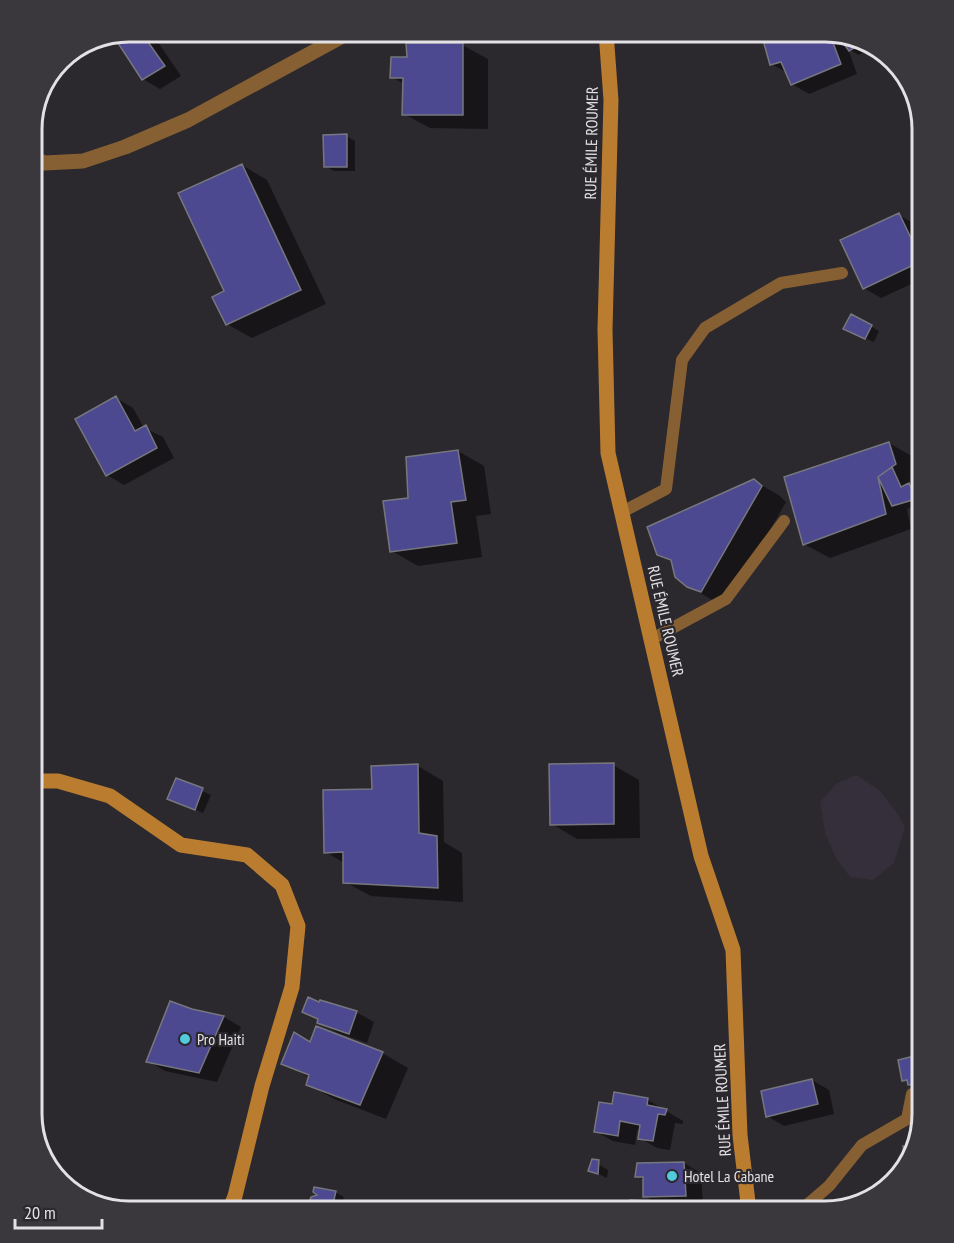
<svg xmlns="http://www.w3.org/2000/svg" width="954" height="1243" font-family="'PT Sans Narrow',sans-serif">
	<style>
		.built { fill: #342f3a }
		.shadow { fill: #0007 }
		.building { fill: #4c4990; stroke: #76777e; stroke-width: 1.5 }
		.lines { fill: none; stroke-linecap: round; stroke-linejoin: round }
		.lane { stroke: #866033; stroke-width: 12 }
		.street { stroke: #866033; stroke-width: 15 }
		.secondary { stroke: #ba7d30; stroke-width: 15 }
		.poi-dot { fill: #53cadc; stroke: #2b282e; stroke-width: 2 }
		.labels { text-anchor: middle; dominant-baseline: central; stroke-width: 4.5; stroke-linejoin: round; paint-order: stroke }
		.street-label { font-size: 16px; fill: #e3e1e5; stroke: #2b282e }
		.poi-label { font-size: 16px; fill: #e3e1e5; stroke: #2b282e; text-anchor: start }
		.rim { fill: none; stroke: #e3e1e5; stroke-width: 3 }
	</style>
	<rect width="100%" height="100%" fill="#2b282e"/>
	<path class="built" d="M857,775L880,791L897,813L905,827L894,863L873,880L850,877L836,858L825,833L820,802L837,783Z"/>
	<path class="shadow" d="M129,32H151L181,76L160,89L143,79L115,37Z
		M800,32H831L871,44L873,46L859,55L848,49L857,74L809,94L792,84L788,73L771,64L765,41Z
		M462,45L488,59V129L430,128L404,114V84L392,77L408,59Z
		M63,58L70,66L50,85Z
		M346,136L355,141V171H334L325,166Z
		M242,165L267,180L326,304L252,338L227,324L226,292Z
		M899,215L916,225L922,238V279L881,298L864,288Z
		M852,316L879,331L874,342L853,333Z
		M116,398L133,408L144,428L163,437L174,458L124,485L107,475Z
		M889,443L915,458L921,479L911,486L918,490L922,504L907,509L911,529L830,558L804,544Z
		M458,451L484,466L491,514L476,516L482,557L418,566L392,551L410,499Z
		M754,481L780,496L786,502L727,605L714,601L688,586L673,562L658,554Z
		M613,765L639,780L640,838L577,839L552,824Z
		M418,766L443,781L444,842L462,853L463,902L371,896L345,882L344,863L326,852L374,791Z
		M177,780L211,795L203,813L169,798Z
		M192,1010L224,1017L241,1027L217,1082L165,1071L148,1061Z
		M356,1012L374,1022L367,1043L336,1032L318,1022Z
		M311,1043L382,1053L408,1068L386,1119L334,1099L308,1084L310,1078L283,1063Z
		M922,1055V1092L904,1080L899,1061Z
		M812,1080L829,1090L834,1114L784,1126L767,1116Z
		M615,1094L648,1100L683,1121V1124L675,1123L670,1150L657,1148L640,1138L641,1131L637,1130L635,1145L613,1141L595,1131L613,1106Z
		M593,1161L608,1170L607,1178L590,1170Z
		M684,1163L701,1173L703,1206H662L644,1196V1180L637,1176Z
		M335,1192L344,1197L341,1208L323,1204L334,1211H304L307,1203L321,1205L311,1199Z
		M632,1202L649,1203L657,1208V1211H632Z"/>
	<path class="building" d="M129,32H141L165,66L142,80L114,37Z
		M794,32H829L841,64L791,85L781,62L770,65L763,40Z
		M836,33L864,42L849,51Z
		M406,43H463V115H402L403,78H390L391,57H407Z
		M347,134V167H324L323,135Z
		M242,164L301,290L226,325L212,297L224,291L178,193Z
		M899,213L922,261L863,289L840,240Z
		M851,314L872,325L865,339L843,329Z
		M116,396L135,431L146,425L157,448L106,476L75,419Z
		M922,407V431L912,412Z
		M889,442L896,464L878,477L886,514L803,545L784,477Z
		M458,450L466,500L451,502L457,543L390,552L383,501L408,498L406,457Z
		M892,467L901,487L909,483L916,499L892,506L878,477Z
		M754,479L762,486L701,592L687,587L675,577L671,560L657,555L647,527Z
		M614,763V824L550,825L549,764Z
		M418,764L419,833L437,836L438,888L343,883V852L324,853L323,790L372,789L371,766Z
		M176,778L203,788L195,810L167,799Z
		M308,997L319,1002L320,1000L357,1011L349,1034L317,1023L318,1019L302,1012Z
		M170,1001L192,1009L224,1016L199,1073L146,1062Z
		M316,1026L383,1052L360,1105L306,1085L309,1075L281,1064L294,1032L310,1042Z
		M922,1054V1083L908,1085L907,1080L902,1081L898,1060Z
		M812,1079L818,1104L766,1117L761,1091Z
		M614,1092L648,1098L647,1105L667,1109L665,1115L658,1114L653,1141L638,1139L640,1125L620,1121L618,1136L594,1132L599,1102L612,1104Z
		M919,1120H921L915,1142L914,1124Z
		M903,1146L914,1148L910,1162L905,1167Z
		M592,1159L599,1160L598,1174L588,1171Z
		M684,1162L686,1196L643,1197V1177H635L637,1163Z
		M314,1187L336,1191L333,1204L310,1200L311,1197L317,1195L313,1192Z
		M630,1200L649,1201L648,1211H629Z
		M306,1201L329,1207L328,1211H303Z
		M420,1206L449,1211H419Z"/>
	<g class="lines">
		<path class="lane" d="M622,512L666,489L682,360L705,328L781,283L842,273
			M652,639L726,599L784,521
			M800,1211L829,1186L862,1145L907,1119L912,1094"/>
		<path class="street" d="M32,158L45,163L83,161L125,147L188,120L350,32"/>
		<path class="secondary" d="M606,32L611,100L605,330L608,453L701,856L733,950L740,1135L749,1211
			M32,781H58L110,796L181,845L247,855L282,885L298,926L292,987L262,1086L235,1196L229,1211"/>
	</g>
	<g class="poi-dot">
		<circle cx="185" cy="1039" r="6"/>
		<circle cx="672" cy="1176" r="6"/>
	</g>
	<g class="labels">
		<g class="street-label">
			<text transform="translate(591 143) rotate(-89)">RUE ÉMILE ROUMER</text>
			<text transform="translate(666 621) rotate(77)">RUE ÉMILE ROUMER</text>
			<text transform="translate(722 1100) rotate(-93)">RUE ÉMILE ROUMER</text>
		</g>
		<g class="poi-label">
			<text x="197" y="1039">Pro Haiti</text>
			<text x="684" y="1176">Hotel La Cabane</text>
		</g>
	</g>
	<path d="M0 0H954V1243H0ZM129 42H825A87 87 0 0 1 912 129V1114A87 87 0 0 1 825 1201H129A87 87 0 0 1 42 1114V129A87 87 0 0 1 129 42Z" fill="#3a373d" fill-rule="evenodd"/>
	<path class="rim" d="M129 42H825A87 87 0 0 1 912 129V1114A87 87 0 0 1 825 1201H129A87 87 0 0 1 42 1114V129A87 87 0 0 1 129 42Z"/>
	<path d="M15 1219v9h87v-9" fill="none" stroke="#e3e1e5" stroke-width="3"/>
	<text x="24" y="1219" font-size="18" fill="#e3e1e5" stroke="#2b282e" stroke-width="4.5" paint-order="stroke">20 m</text>
</svg>
